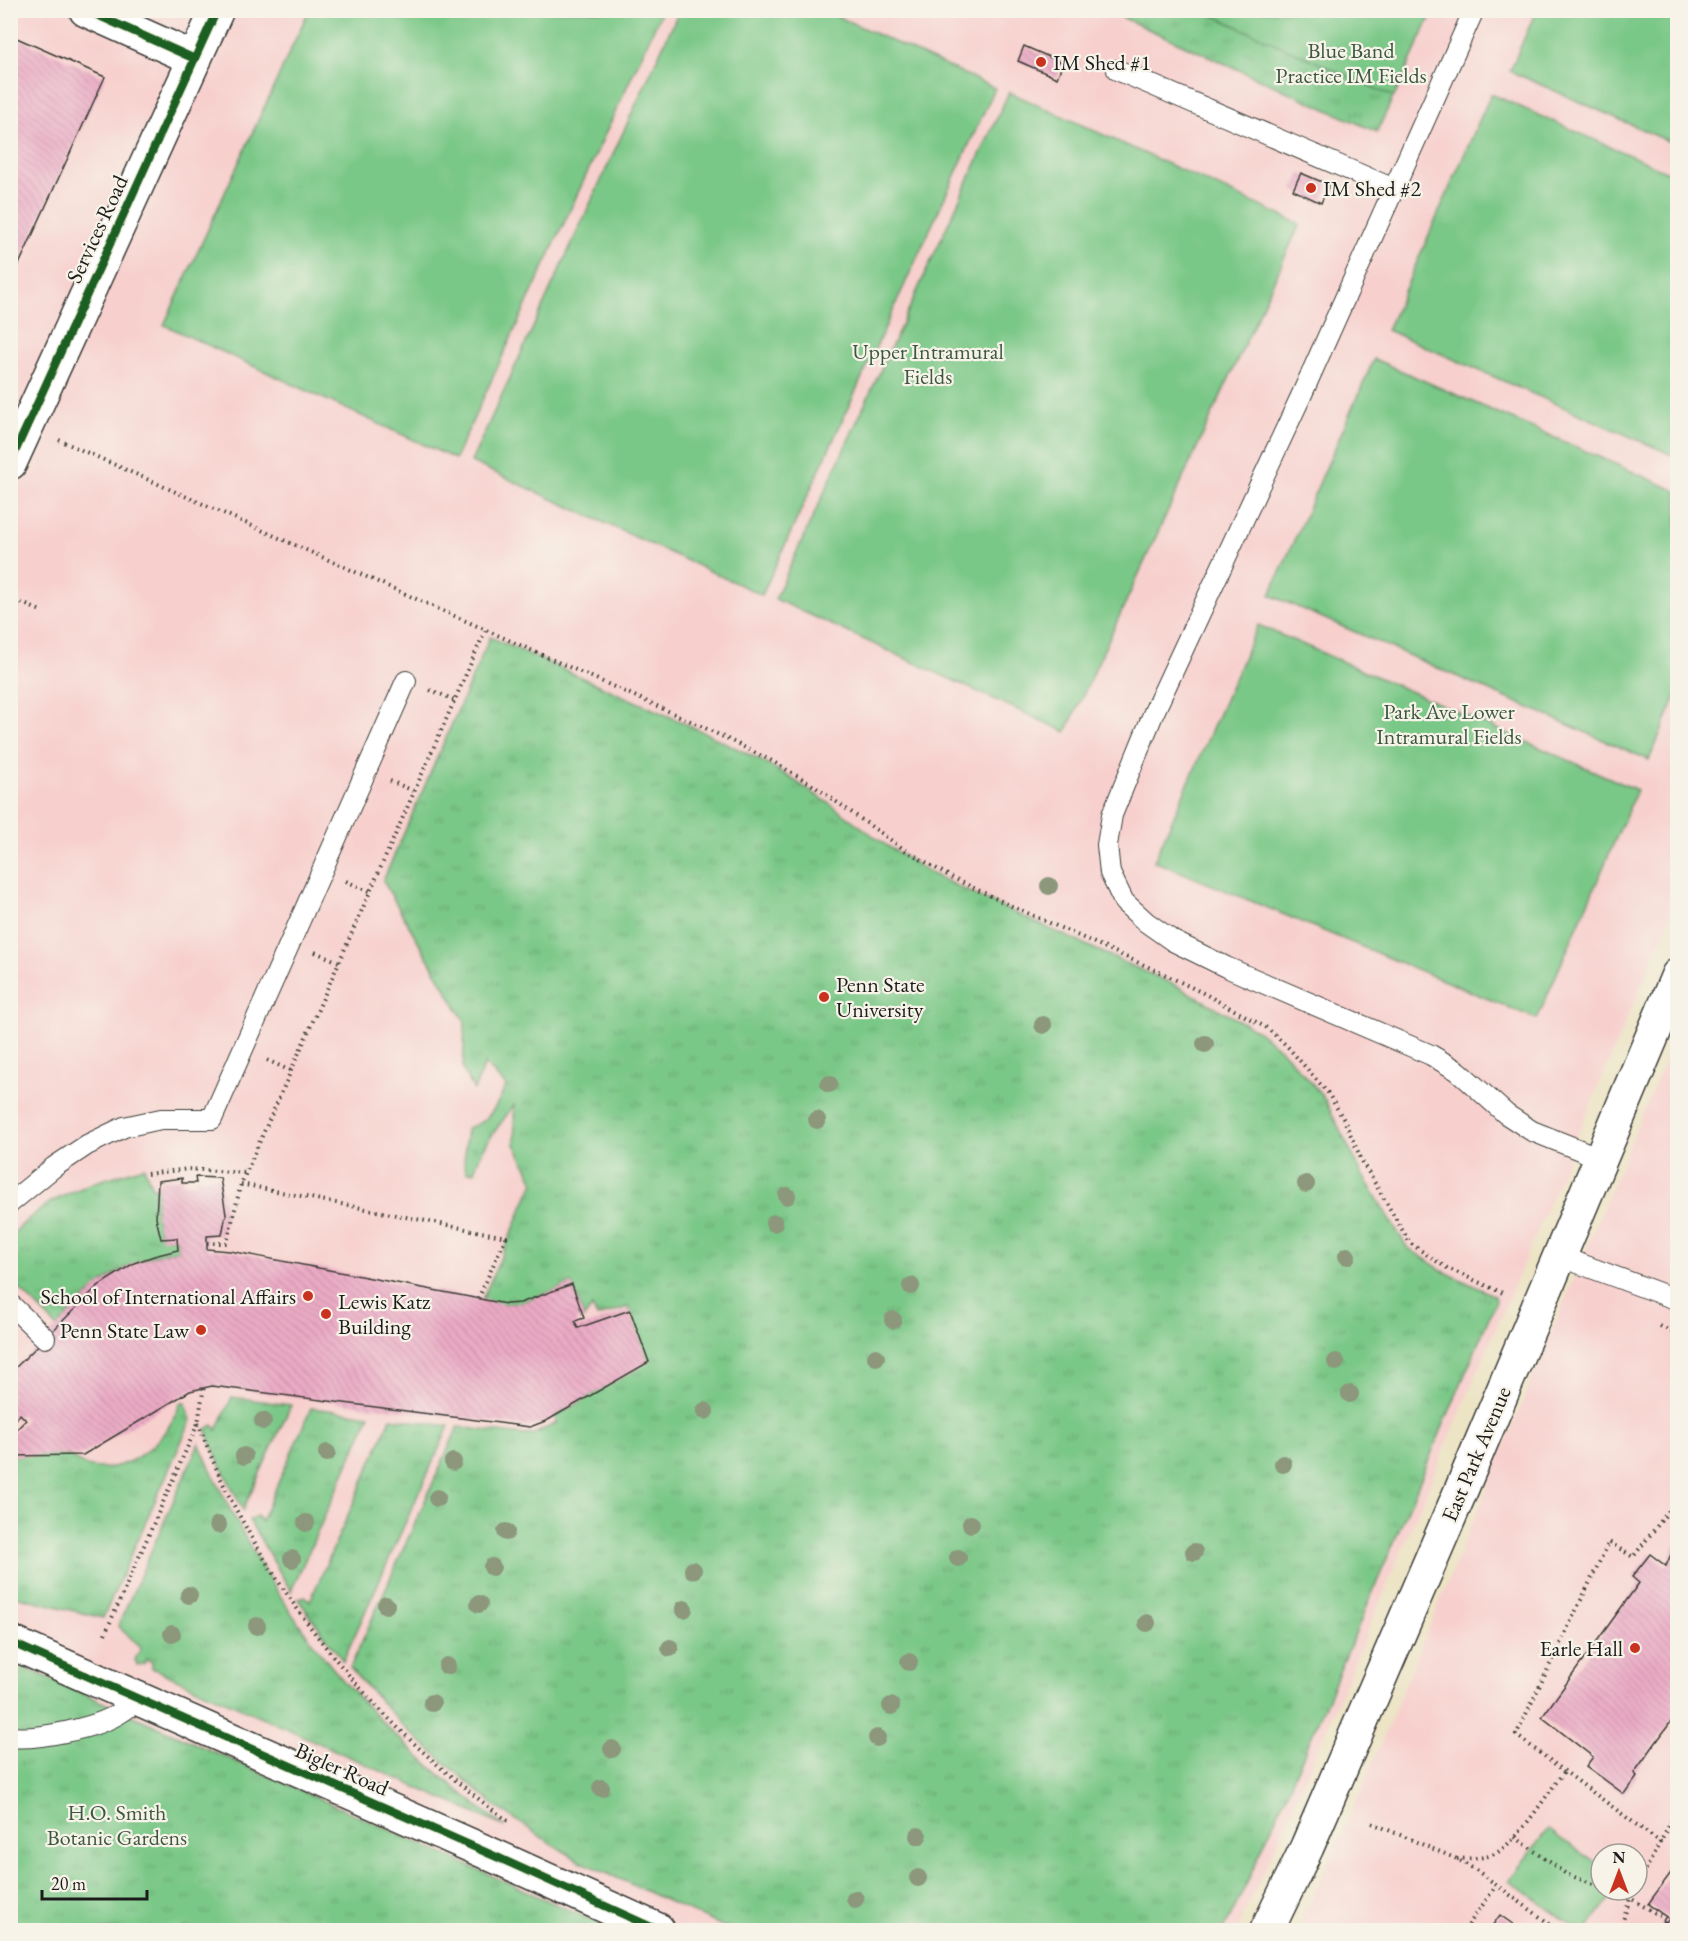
<svg xmlns="http://www.w3.org/2000/svg" width="1688" height="1941" font-family="'EB Garamond',serif">
	<style>
		.built { fill: #f7d0ce; fill-rule: evenodd }
		.grass { fill: url(#grass-tufts); stroke: #4b7252; stroke-width: 1.5 }
		.pitch { fill: #7ac887; stroke: #4b7252; stroke-width: 1.5 }
		.building { fill: url(#building-back-hatch) }
		.lines { fill: none; stroke-linecap: round; stroke-linejoin: round }
		.service-casing { stroke: #3b3a35; stroke-width: 22 }
		.minor-casing { stroke: #3b3a35; stroke-width: 36 }
		.secondary-casing { stroke: #3b3a35; stroke-width: 36 }
		.path { stroke: #3b3a35; stroke-width: 4; stroke-dasharray: 1.5 4.5; stroke-linecap: butt }
		.service { stroke: #fff; stroke-width: 20 }
		.minor { stroke: #fff; stroke-width: 33 }
		.secondary { stroke: #fff; stroke-width: 33 }
		.cycleway-casing { stroke: #f7f3e8; stroke-width: 11 }
		.cycleway { stroke: #1b5e20; stroke-width: 8 }
		.tree { fill: #8c977c }
		.poi-dot { fill: #c8321e; stroke: #f7f3e8; stroke-width: 2 }
		.labels { text-anchor: middle; dominant-baseline: central; stroke-width: 4.5; stroke-linejoin: round; paint-order: stroke }
		.park-label { font-size: 22px; fill: #3d5841; stroke: #f7f3e8 }
		.poi-label { font-size: 22px; fill: #1c1c1c; stroke: #f7f3e8; text-anchor: start }
		.street-label { font-size: 22px; fill: #1c1c1c; stroke: #f7f3e8 }
	</style>
	<defs>
		<pattern id="grass-tufts" width="24" height="20" patternUnits="userSpaceOnUse" patternTransform="scale(1.5)"><rect width="24" height="20" fill="#7ac887"/><path d="M3 7l-1-3M5 7V3M7 7l1-3M15 17l-1-3M17 17v-4M19 17l1-3" fill="none" stroke="#69ab74"/></pattern>
		<pattern id="building-back-hatch" width="6" height="6" patternUnits="userSpaceOnUse" patternTransform="scale(1.5)"><rect width="6" height="6" fill="#ebaac5"/><path d="M-1 5l2 2M0 0l6 6M5-1l2 2" fill="none" stroke="#c992a9"/></pattern>
	</defs>
	<rect width="100%" height="100%" fill="#f7f3e8"/>
	<filter id="ink" filterUnits="userSpaceOnUse"><feTurbulence type="fractalNoise" baseFrequency=".0167" numOctaves="2"/><feDisplacementMap in="SourceGraphic" scale="12" xChannelSelector="R" yChannelSelector="G"/><feConvolveMatrix kernelMatrix="1 2 1 2 8 2 1 2 1" color-interpolation-filters="sRGB"/></filter>
	<filter id="wash" filterUnits="userSpaceOnUse"><feTurbulence type="fractalNoise" baseFrequency=".008" numOctaves="4" result="noise"/><feDisplacementMap in="SourceGraphic" scale="24" xChannelSelector="R" yChannelSelector="G"/><feGaussianBlur stdDeviation="1.35" result="paint"/><feColorMatrix in="noise" values="0 0 0 0 0 0 0 0 0 0 0 0 0 0 0 0 0 1.4 0 .05"/><feComposite in="paint" operator="in"/></filter>
	<g filter="url(#wash)">
		<rect width="100%" height="100%" fill="#ece4c5"/>
		<path class="built" d="M11,11H1677V901L1280,1838L1236,1930H11Z
			M1677,1033V1930H1297L1354,1808L1614,1181ZM1601,1854H1637V1890H1601Z"/>
		<path class="grass" d="M1108,11H1433L1377,132Z
			M490,637L693,727L762,761L786,775L830,804L886,845L930,873L975,895L1177,986L1260,1032L1282,1051L1311,1082L1325,1100L1363,1176L1407,1247L1443,1271L1495,1296L1496,1301L1314,1731L1247,1883L1224,1930H731L580,1861L552,1844L495,1806L402,1725L350,1668L458,1427L524,1435L534,1434L557,1423L554,1417L648,1361L628,1307L597,1317L592,1307L584,1318L572,1284L520,1303L506,1304L482,1300L534,1182L515,1144L514,1105C497,1129 483,1143 474,1172H467L464,1163L467,1128C489,1123 497,1105 506,1086L485,1064L474,1090L463,1070L465,1022L383,881Z
			M144,1167L152,1187L158,1188L156,1218L161,1238H177L178,1250C121,1260 95,1287 57,1327L13,1282L11,1275V1241L13,1234L28,1219L51,1202L92,1183Z
			M232,1397L291,1405L243,1510L218,1460L206,1429L213,1425L217,1430Z
			M181,1402H185L191,1420L103,1618L11,1595V1456C24,1456 55,1452 66,1455C73,1456 79,1465 91,1467C132,1474 168,1438 181,1402Z
			M311,1408L370,1415L291,1591L249,1520L257,1516L261,1522Z
			M391,1418L449,1426L343,1661L298,1599L305,1596L310,1601Z
			M199,1443C233,1522 276,1598 331,1666C381,1727 441,1779 505,1827L152,1668V1662L146,1659L144,1664L137,1665L135,1660L141,1648L118,1626Z
			M10,1661L614,1930H11Z"/>
		<path class="pitch" d="M309,10L662,11L455,459L164,325Z
			M679,11H826L995,88L762,595L471,462Z
			M1203,11H1433L1394,97Z
			M1536,11H1677V145L1510,71Z
			M1009,92L1300,224L1066,732L775,599Z
			M1491,94L1677,176V457L1387,330Z
			M1374,359L1677,491V694L1649,760L1270,595Z
			M1258,625L1637,790L1537,1019L1154,861Z
			M1548,1829L1601,1867V1890H1616L1586,1930H1578L1509,1880Z"/>
		<g id="blocks">
			<path class="building" d="M10,35L105,77L10,284Z
				M1024,46L1063,63L1057,78L1018,61Z
				M1301,173L1329,185L1321,203L1293,190Z
				M195,1177L220,1178L226,1214L222,1235L207,1236V1249L230,1251L506,1304L520,1303L572,1284L584,1318L575,1321L578,1328L630,1310L649,1362L548,1420L530,1427L212,1386L190,1391L83,1455L10,1456V1436L26,1420L20,1414L15,1419L10,1415V1373L98,1286L134,1263L154,1256L178,1250L177,1238L161,1239L156,1218L158,1181L182,1178V1183H196Z
				M1678,1538V1712L1634,1773L1637,1776L1624,1794L1586,1766L1593,1757L1542,1717L1639,1583L1632,1577L1650,1554L1666,1566Z
				M1678,1863V1925L1676,1924L1674,1928L1676,1930H1657L1663,1921L1666,1923L1669,1919L1648,1904Z
				M1500,1915L1521,1930H1489Z"/>
		</g>
	</g>
	<g filter="url(#ink)">
		<use href="#blocks" fill-opacity="0" stroke="#3b3a35" stroke-width="1.5"/>
		<g class="lines">
			<g class="service-casing">
				<path id="service" d="M1474,10L1302,394L1154,712L1112,815L1107,845L1110,873L1124,902L1146,922L1173,941L1226,967L1431,1055L1458,1071L1506,1114L1532,1131L1600,1158
					M1117,70L1394,189
					M10,1203L54,1167L87,1145L124,1127L161,1119H212L406,681
					M1559,1256L1678,1300
					M10,1304L45,1338
					M10,1737C37,1740 97,1728 120,1713C127,1709 133,1704 139,1699"/>
			</g>
			<g class="minor-casing">
				<path id="minor" d="M86,10L195,59
					M10,463L217,10
					M10,1642L499,1858L658,1930"/>
			</g>
			<g class="secondary-casing">
				<path id="secondary" d="M1267,1930L1307,1847L1462,1488L1678,975"/>
			</g>
			<path class="path" d="M59,440L695,723L772,761L811,784L905,850L951,877L1005,903L1164,974L1205,994L1267,1028L1287,1046L1328,1093L1344,1120L1363,1163L1410,1243L1445,1267L1505,1294
				M10,598L41,611
				M430,690L455,700
				M390,781L414,791
				M346,881L370,892
				M315,952L339,962
				M267,1060L291,1071
				M147,1174L188,1169L246,1173
				M241,1184L506,1237L478,1299
				M207,1243H227L241,1184L486,629
				M1660,1326L1678,1335
				M198,1423C211,1457 225,1491 243,1522C308,1641 400,1744 511,1823
				M105,1634L198,1423L204,1386
				M1372,1823L1457,1859L1476,1870L1558,1930
				M1515,1837L1566,1874L1601,1887
				M1661,1843L1516,1735L1609,1542L1633,1557L1678,1499
				M1457,1859C1471,1858 1487,1859 1498,1852C1522,1836 1546,1795 1564,1772
				M1637,1886L1678,1809
				M1611,1890L1630,1898L1668,1921
				M1675,1927L1678,1928
				M1465,1930L1496,1886
				M1620,1930L1630,1898L1635,1890"/>
			<use href="#service" class="service"/>
			<use href="#minor" class="minor"/>
			<use href="#secondary" class="secondary"/>
			<g class="cycleway-casing">
				<path id="cycleway" d="M86,10L195,59
					M10,463L217,10
					M10,1642L499,1858L658,1930"/>
			</g>
			<use href="#cycleway" class="cycleway"/>
		</g>
		<g class="tree">
			<circle cx="1049" cy="886" r="9"/>
			<circle cx="1043" cy="1025" r="9"/>
			<circle cx="1205" cy="1044" r="9"/>
			<circle cx="829" cy="1084" r="9"/>
			<circle cx="817" cy="1120" r="9"/>
			<circle cx="1306" cy="1184" r="9"/>
			<circle cx="787" cy="1196" r="9"/>
			<circle cx="774" cy="1223" r="9"/>
			<circle cx="1347" cy="1256" r="9"/>
			<circle cx="911" cy="1286" r="9"/>
			<circle cx="893" cy="1320" r="9"/>
			<circle cx="876" cy="1357" r="9"/>
			<circle cx="1336" cy="1362" r="9"/>
			<circle cx="1350" cy="1394" r="9"/>
			<circle cx="705" cy="1411" r="9"/>
			<circle cx="263" cy="1421" r="9"/>
			<circle cx="327" cy="1453" r="9"/>
			<circle cx="244" cy="1456" r="9"/>
			<circle cx="453" cy="1462" r="9"/>
			<circle cx="1283" cy="1464" r="9"/>
			<circle cx="437" cy="1498" r="9"/>
			<circle cx="306" cy="1523" r="9"/>
			<circle cx="971" cy="1524" r="9"/>
			<circle cx="218" cy="1525" r="9"/>
			<circle cx="506" cy="1532" r="9"/>
			<circle cx="1194" cy="1552" r="9"/>
			<circle cx="958" cy="1558" r="9"/>
			<circle cx="292" cy="1559" r="9"/>
			<circle cx="492" cy="1567" r="9"/>
			<circle cx="693" cy="1570" r="9"/>
			<circle cx="189" cy="1595" r="9"/>
			<circle cx="479" cy="1604" r="9"/>
			<circle cx="386" cy="1605" r="9"/>
			<circle cx="684" cy="1609" r="9"/>
			<circle cx="1147" cy="1623" r="9"/>
			<circle cx="257" cy="1626" r="9"/>
			<circle cx="172" cy="1634" r="9"/>
			<circle cx="670" cy="1648" r="9"/>
			<circle cx="909" cy="1662" r="9"/>
			<circle cx="447" cy="1666" r="9"/>
			<circle cx="432" cy="1703" r="9"/>
			<circle cx="891" cy="1706" r="9"/>
			<circle cx="877" cy="1738" r="9"/>
			<circle cx="612" cy="1749" r="9"/>
			<circle cx="601" cy="1788" r="9"/>
			<circle cx="918" cy="1836" r="9"/>
			<circle cx="918" cy="1878" r="9"/>
			<circle cx="855" cy="1899" r="9"/>
		</g>
	</g>
	<g class="poi-dot">
		<circle cx="1041" cy="62" r="6"/>
		<circle cx="1311" cy="188" r="6"/>
		<circle cx="824" cy="997" r="6"/>
		<circle cx="308" cy="1296" r="6"/>
		<circle cx="326" cy="1314" r="6"/>
		<circle cx="201" cy="1330" r="6"/>
		<circle cx="1635" cy="1648" r="6"/>
	</g>
	<g class="labels">
		<g class="park-label">
			<text x="1351" y="50">Blue Band<tspan x="1351" dy="25">Practice IM Fields</tspan></text>
			<text x="928" y="351">Upper Intramural<tspan x="928" dy="25">Fields</tspan></text>
			<text x="1449" y="711">Park Ave Lower<tspan x="1449" dy="25">Intramural Fields</tspan></text>
			<text x="117" y="1812">H.O. Smith<tspan x="117" dy="25">Botanic Gardens</tspan></text>
		</g>
		<g class="poi-label">
			<text x="1053" y="62">IM Shed #1</text>
			<text x="1323" y="188">IM Shed #2</text>
			<text x="836" y="984">Penn State<tspan x="836" dy="25">University</tspan></text>
			<text x="296" y="1296" text-anchor="end">School of International Affairs</text>
			<text x="338" y="1301">Lewis Katz<tspan x="338" dy="25">Building</tspan></text>
			<text x="189" y="1330" text-anchor="end">Penn State Law</text>
			<text x="1623" y="1648" text-anchor="end">Earle Hall</text>
		</g>
		<g class="street-label">
			<text transform="translate(97 229) rotate(-65)">Services Road</text>
			<text transform="translate(1476 1454) rotate(-67)">East Park Avenue</text>
			<text transform="translate(342 1769) rotate(24)">Bigler Road</text>
		</g>
	</g>
	<rect width="1688" height="1941" fill="none" stroke="#f7f3e8" stroke-width="36"/>
	<g transform="translate(1619 1872)"><circle r="28" fill="#f7f3e8" stroke="#9f9d96" stroke-width="1.5"/>
	<path d="M0-4.5L10 22L0 15L-10 22Z" fill="#c8321e"/>
	<text y="-9" font-size="16" font-weight="bold" text-anchor="middle" fill="#1c1c1c">N</text>
	</g>
	<path d="M42 1890v9h105v-9" fill="none" stroke="#1c1c1c" stroke-width="3"/>
	<text x="51" y="1890" font-size="18" fill="#1c1c1c" stroke="#f7f3e8" stroke-width="4.5" paint-order="stroke">20 m</text>
</svg>
